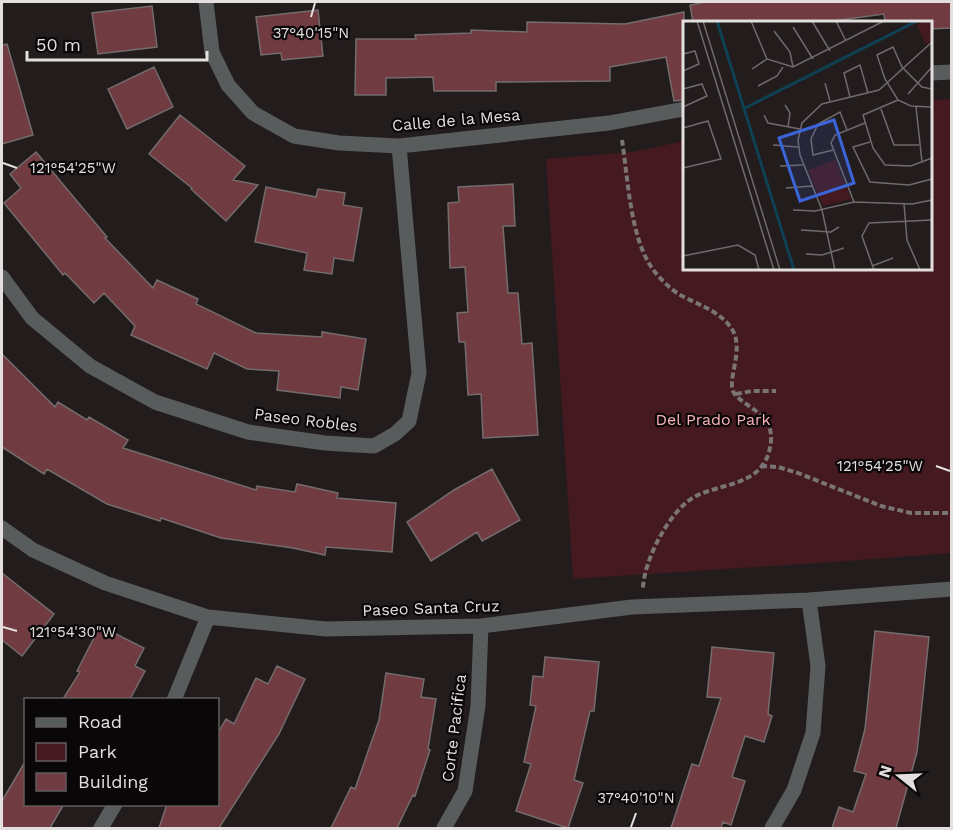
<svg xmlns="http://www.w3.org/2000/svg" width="953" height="830" font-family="'Work Sans',sans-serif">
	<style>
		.green { fill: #44191f }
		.building { fill: #703b41; stroke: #746c6c; stroke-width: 1.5 }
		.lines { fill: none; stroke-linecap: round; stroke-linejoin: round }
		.path { stroke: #7a7474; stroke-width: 4; stroke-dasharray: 6 3; stroke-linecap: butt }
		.minor { stroke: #585c5d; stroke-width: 15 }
		.ticks { fill: none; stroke: #e4dfdf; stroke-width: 2 }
		.labels { text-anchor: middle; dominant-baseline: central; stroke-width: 4.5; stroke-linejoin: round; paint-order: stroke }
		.street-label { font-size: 16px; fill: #e4dfdf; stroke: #0a0708 }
		.park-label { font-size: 16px; fill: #f9b1b7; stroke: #0a0708 }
		.inset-river { fill: none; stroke: #0e4153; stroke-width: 3 }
		.inset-road { fill: none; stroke: #706a6b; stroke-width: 1.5 }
		.view { fill: #3b64d9; fill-opacity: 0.15; stroke: #3b64d9; stroke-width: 3 }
		.inset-edge { fill: none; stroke: #e4dfdf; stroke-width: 3 }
		.ticks-label { font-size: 15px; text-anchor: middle; fill: #e4dfdf; stroke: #0a0708; stroke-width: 4.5; stroke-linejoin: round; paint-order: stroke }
	</style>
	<rect width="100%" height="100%" fill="#231c1d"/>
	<path class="green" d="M951,99V553L848,561L573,579L546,159L632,152L684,141V268H930L931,100Z"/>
	<path class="building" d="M705,2H951V28L930,29V22H885L884,14L833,21L834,22H693L690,5Z
		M152,6L157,47L98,54L92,13Z
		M318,10L323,56L282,60L281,53L261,55L256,17Z
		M684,12V100L674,101L666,57L610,67V81L496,82V91H434L433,77L386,78V95H355L356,39H416L415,35L471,33V30L527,32V22L625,24Z
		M7,44L33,135L2,144V45Z
		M154,67L173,107L127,129L108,89Z
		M180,115L245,166L233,180L258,185L226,221L191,189L192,188L149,154Z
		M36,152L107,237L105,238L153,288L157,280L198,299L196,304L256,333L322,337V332L366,339L358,390L341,387L340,398L277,390L279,371L247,369L214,353L207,369L131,335L135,326L104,293L94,303L65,273L63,275L4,203L21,188L10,174Z
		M513,184L515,226H503L508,293H518L522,344L532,343L538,435L483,438L481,394L468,395L465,342H459L457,313L468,312L465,267L450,268L448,203L459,202L458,187Z
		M266,187L316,197L318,189L345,193L343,205L362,208L353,261L334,258L332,274L304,270L307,253L255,242Z
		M2,354L55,407L58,402L87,420L89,417L128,440L123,448L256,490L257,486L295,492L297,484L338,493L337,498L396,503L392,552L326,547L325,555L293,548L221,538L161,518L160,521L107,504L47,469L44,474L2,447Z
		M492,469L520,520L482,541L477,532L431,561L407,522L454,490Z
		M2,573L54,614L22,656L2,640Z
		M100,626L144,648L135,666L145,671L130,699H63L80,672L77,671Z
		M875,631L929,637L917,752L896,828H832L839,807L853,812L866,774L854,771L865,729Z
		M712,647L774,653L768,714L772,716L764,742L745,736L732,777L745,781L731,825L723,822L721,828H671L692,764L699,766L721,698L707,697Z
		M545,657L599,662L594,711H590L574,780L583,783L568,828L516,811L531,764L524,762L536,706L530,705L533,676L543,677Z
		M277,666L305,679L279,734L219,828H159L167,804H218V733L226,719L234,724L256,678L268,684Z
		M386,673L424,679L421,697L436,699L428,749L430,750L415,796L413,795L397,828H331L351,787L355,789L379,720Z
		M26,760V804H64L50,828H2V801Z"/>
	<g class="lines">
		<path class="path" d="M622,140C628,178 630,237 652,268C659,278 671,290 682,296C701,306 722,312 733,331C744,351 726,382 734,393C746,409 773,413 771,441C767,486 724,482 696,496C670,509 644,560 643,588
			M736,394L752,391H776
			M761,466L778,467L798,473L881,506L911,513H952"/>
		<path class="minor" d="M206,2L212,52L228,85L253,113L294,136L339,143L399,146L609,123L684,109
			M930,73L952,72
			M2,277L32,318L90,366L155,402L248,432L325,443L374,446L395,434L409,421L419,373L399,146
			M2,528L33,550L105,583L208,617L326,629L481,626L632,607L809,600L952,589
			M174,700L208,617
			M101,828L115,804
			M444,828L465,791L478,706L481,626
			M772,828L794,790L813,733L818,666L809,600"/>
	</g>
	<path class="ticks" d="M311,17L315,3M3,163L17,168M936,466L950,471M3,627L17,631M631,827L636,813"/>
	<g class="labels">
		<g class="street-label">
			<text transform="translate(456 120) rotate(-5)">Calle de la Mesa</text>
			<text transform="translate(306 420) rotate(7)">Paseo Robles</text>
			<text transform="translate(431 608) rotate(-2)">Paseo Santa Cruz</text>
			<text transform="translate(454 728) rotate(-83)">Corte Pacifica</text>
		</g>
		<g class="park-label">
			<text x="713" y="419">Del Prado Park</text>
		</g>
	</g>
	<g transform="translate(683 21)">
		<rect width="249" height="249" fill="#231c1d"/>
		<path d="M241,0H249V18L243,24L234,4ZM152,139L168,178L140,185L125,149Z" fill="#44191f"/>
		<path class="inset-river" d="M34,0L111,249M62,87L234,0"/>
		<path class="inset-road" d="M14,0L91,249M20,0L97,249M68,0L84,38L110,46L201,0M129,0L147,30M153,0L163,20M110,6L130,38M91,10L107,31L110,46M0,33L12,30L16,43L0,50M69,48L84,38M142,62L147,80M75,65L94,55L100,46M0,68L19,63L24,75L0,86M249,68L239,66L219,46L210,26L194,34L202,58L215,79L228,85L249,86M225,73L249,46M167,76L161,52L177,44L185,72M215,79L180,94L190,127L202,144L228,145L249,137M102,84L107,92L105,106M233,86L239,141M198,88L211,124H236M81,94L85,102L117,108M0,107L25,100L38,138L0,147M187,121L170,126L187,161L226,164L249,158M90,124L115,126M150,129L130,134L128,118L135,103L157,91L164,109M97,145L120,144M103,167L129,165M171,181L148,122L152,114L182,102M221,183L224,219L237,249M110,189L132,190L171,181L229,183L249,179M118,209L148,211L156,206M123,233L139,234L161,227M0,235L55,224L72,234L76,249M189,245L210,237M152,249L139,189L117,134L115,119L119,102L139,83L196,69L249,21M191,249L179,215L186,202L249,199"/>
		<path class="view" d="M151,99L171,162L117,180L96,117Z"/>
		<rect width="249" height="249" class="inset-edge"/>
	</g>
	<g class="ticks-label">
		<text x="311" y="38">37°40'15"N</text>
		<text x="73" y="173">121°54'25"W</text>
		<text x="880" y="471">121°54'25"W</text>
		<text x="73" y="637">121°54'30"W</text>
		<text x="636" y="803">37°40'10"N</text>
	</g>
	<rect width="953" height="830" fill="none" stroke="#e4dfdf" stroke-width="6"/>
	<rect x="24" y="698" width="195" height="108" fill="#0a0708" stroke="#615d5e" stroke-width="1.5"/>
	<rect x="36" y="718" width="30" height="9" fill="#585c5d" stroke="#615d5e" stroke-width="1.5"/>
	<text x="78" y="728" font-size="18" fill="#e4dfdf">Road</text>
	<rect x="36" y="743" width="30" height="18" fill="#44191f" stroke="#615d5e" stroke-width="1.5"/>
	<text x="78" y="758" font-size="18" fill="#e4dfdf">Park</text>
	<rect x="36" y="773" width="30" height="18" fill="#703b41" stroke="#615d5e" stroke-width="1.5"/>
	<text x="78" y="788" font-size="18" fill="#e4dfdf">Building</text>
	<g transform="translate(899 776) rotate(288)" stroke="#0a0708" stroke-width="4.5" paint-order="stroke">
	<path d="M0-4.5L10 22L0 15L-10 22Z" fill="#e4dfdf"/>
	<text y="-9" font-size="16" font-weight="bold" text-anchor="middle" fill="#e4dfdf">N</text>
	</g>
	<path d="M27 51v9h180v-9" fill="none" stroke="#e4dfdf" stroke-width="3"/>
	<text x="36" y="51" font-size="18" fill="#e4dfdf" stroke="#0a0708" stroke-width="4.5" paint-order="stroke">50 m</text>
</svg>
